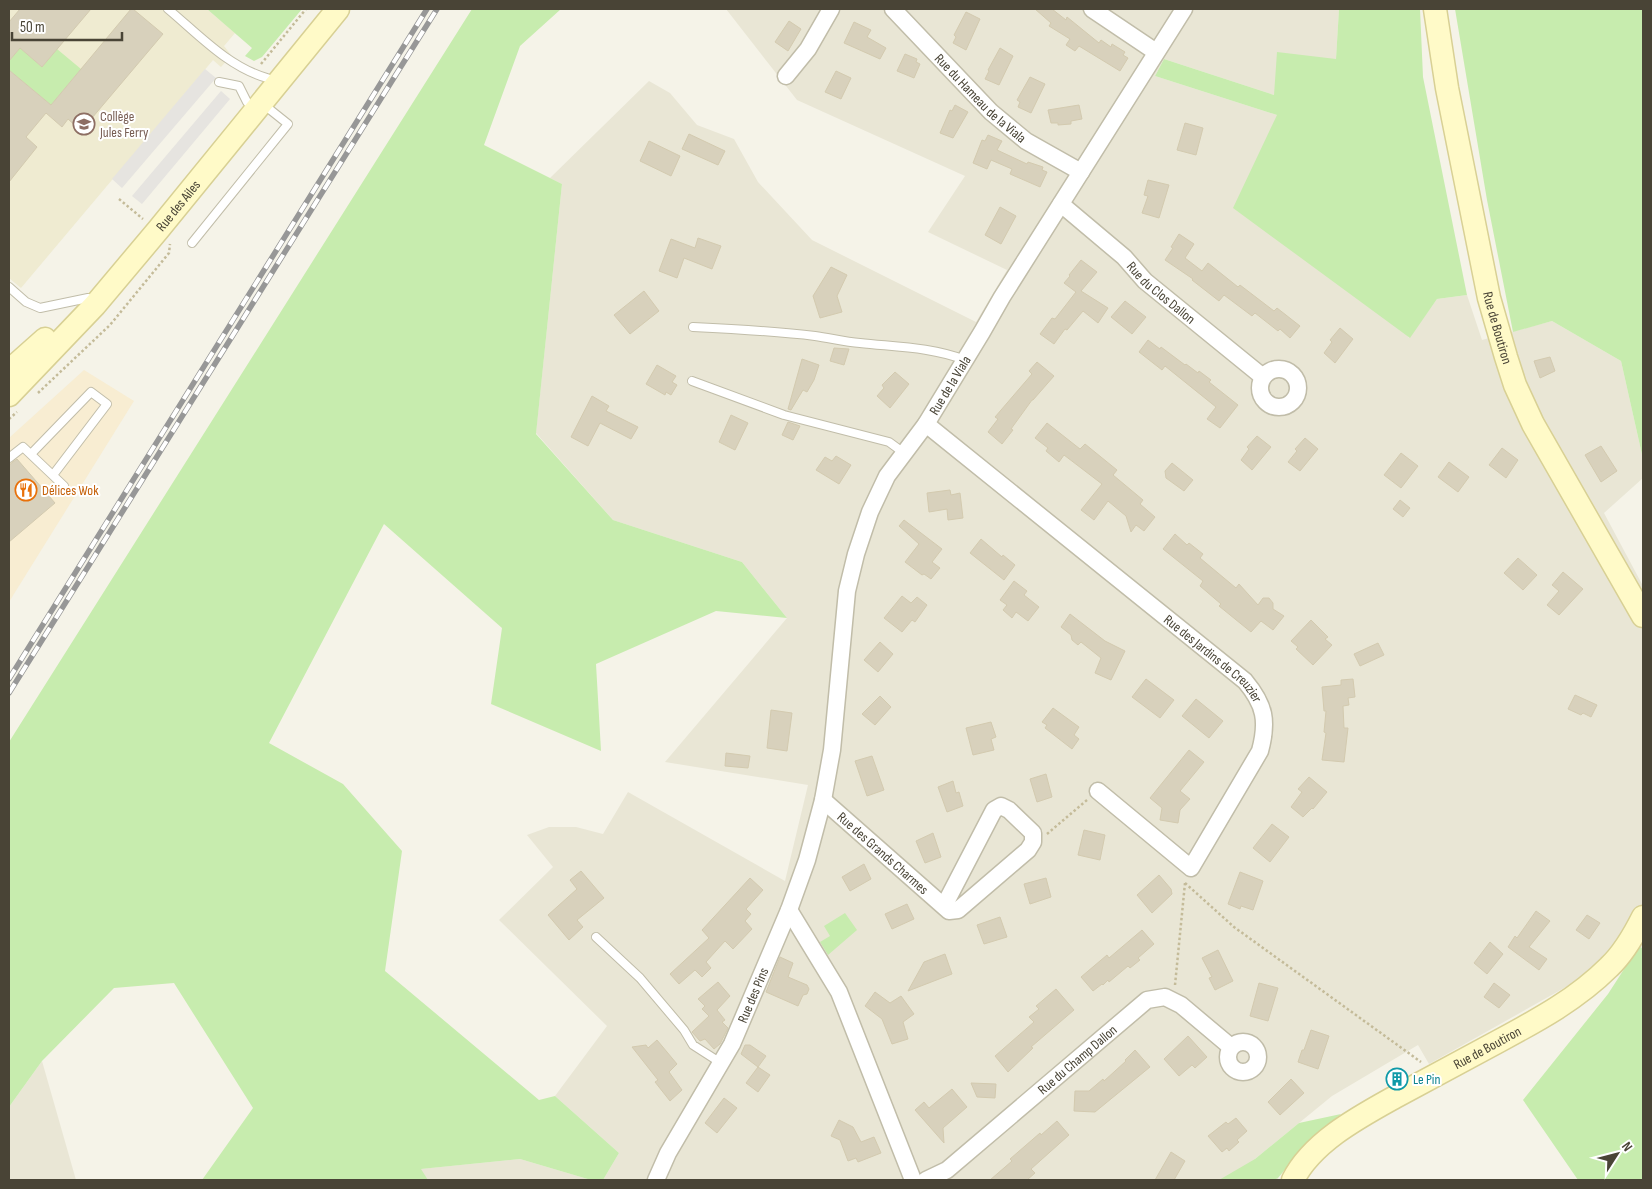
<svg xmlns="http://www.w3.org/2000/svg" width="1652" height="1189" font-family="'Sofia Sans Condensed',sans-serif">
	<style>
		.residential { fill: #e9e6d5 }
		.commercial { fill: #f8edd2 }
		.education { fill: #efebd1 }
		.green { fill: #c7ecae }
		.parking { fill: #e6e4e0 }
		.building { fill: #d8d1bc; stroke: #d3caaf }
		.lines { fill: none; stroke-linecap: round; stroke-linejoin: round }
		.service-casing { stroke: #c1bda9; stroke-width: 10 }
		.minor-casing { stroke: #c1bda9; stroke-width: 19 }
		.secondary-casing { stroke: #d8d094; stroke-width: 25 }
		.path { stroke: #c4bb99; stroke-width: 2.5; stroke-dasharray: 2.5 2.5; stroke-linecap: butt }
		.service { stroke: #fff; stroke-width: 8 }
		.minor { stroke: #fff; stroke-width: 16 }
		.secondary { stroke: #fffac8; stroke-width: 22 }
		.rail-casing { stroke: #979797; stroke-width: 5.5 }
		.rail { stroke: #fff; stroke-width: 4; stroke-dasharray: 11; stroke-linecap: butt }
		.labels { text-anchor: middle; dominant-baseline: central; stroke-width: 4; stroke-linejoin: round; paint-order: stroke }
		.street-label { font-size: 14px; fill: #494436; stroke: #fff }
		.education-label { font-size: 14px; fill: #785e54; stroke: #fff; text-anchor: start }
		.food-label { font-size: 14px; fill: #c56008; stroke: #fff; text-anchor: start }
		.culture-label { font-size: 14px; fill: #0d838f; stroke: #fff; text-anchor: start }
	</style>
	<rect width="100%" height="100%" fill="#f5f3e8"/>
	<path class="residential" d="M726,9H1339L1336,59L1274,95L1164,59L1155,76L1277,115L1409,338L1437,299L1467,295L1482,340L1552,321L1621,361L1643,459V478L1604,513L1643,586V949L1639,946L1429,1064L1418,1045L1332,1096L1255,1159L1278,1178L1277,1180H603L619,1153L555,1096L607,1026L499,920L553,867L527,835L549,827H576L603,834L628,792L785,881L808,785L665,762L787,618L742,562L613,520L536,433L562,184L550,178L649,81L670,93L697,125L734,139L758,182L812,240L976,322L1007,270L928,232L965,176L797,100Z
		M42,1061L76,1180H9V1107Z
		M520,1159L591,1180H428L420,1169Z"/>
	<path class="commercial" d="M84,370L134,401L9,602V438Z"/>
	<path class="education" d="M9,9H207L235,33L224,46L231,55L228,59L221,67L213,60L21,288L9,278Z"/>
	<path class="green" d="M207,9H302L262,57L254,61L245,56L252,48Z
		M472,9H561L520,46L484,145L562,184L536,434L613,520L742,562L787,618L716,611L596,664L601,751L491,704L502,628L384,524L269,743L343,784L402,851L385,971L539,1100L555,1096L619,1153L603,1180H591L520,1159L421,1169L428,1180H202L253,1108L174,983L114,988L42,1061L9,1107V742Z
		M1339,9H1420L1423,77L1467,295L1437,299L1410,338L1233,208L1277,115L1155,76L1164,59L1274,95L1277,52L1336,59Z
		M1455,9H1643V459L1621,361L1552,321L1513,332L1487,200Z
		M20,48L42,67L57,49L81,69L51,105L9,70V61Z
		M845,913L857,930L828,955L820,942L830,936L824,926Z
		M1639,946L1643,949V1180H1578L1523,1100L1608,994Z
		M1341,1114L1308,1142L1278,1178L1273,1180H1219L1255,1159L1299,1123Z"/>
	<path class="parking" d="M205,69L216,78L122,188L112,179Z
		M221,91L230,99L142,204L132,196Z"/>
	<path class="building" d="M20,9H91L42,67L20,48L9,61V22Z
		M131,9H133L163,34L81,131L68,119L62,127L46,113L26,137L37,147L9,182V70L51,105Z
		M1035,9H1052L1066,20L1067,17L1099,43L1101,40L1111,47L1112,44L1125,52L1123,55L1128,58L1120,71L1079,46L1075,51L1066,45L1070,39L1049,26L1051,23Z
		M966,12L980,19L966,50L953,43L956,37L954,35Z
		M789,21L801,29L788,51L775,42Z
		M854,22L871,30L867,37L886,48L880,59L844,43Z
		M1000,48L1013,56L999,85L985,79L989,71L988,70Z
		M905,54L917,59L916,62L920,64L914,78L897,71Z
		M836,71L851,78L841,99L825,92Z
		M1030,77L1045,84L1031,113L1018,107L1020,102L1017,100Z
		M955,105L968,112L953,138L940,133L950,110L952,111Z
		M1079,105L1082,119L1071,121V124L1058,125V123H1051L1048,110Z
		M1185,123L1203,128L1196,155L1177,150Z
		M689,134L725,151L718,165L682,149Z
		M988,135L1002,141L997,150L1027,164L1028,162L1043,167L1042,170L1047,172L1040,187L1010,174L1012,169L991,160L987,169L973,163L982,140L985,141Z
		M649,141L680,156L671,176L640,161Z
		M1148,180L1169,185L1159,218L1142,213L1148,196L1144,195Z
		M1000,207L1016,216L1001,244L985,235Z
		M1179,234L1194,244L1185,258L1202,271L1208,263L1238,287L1240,285L1274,311L1277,308L1300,326L1290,338L1280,329L1278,331L1255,313L1252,316L1224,295L1219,301L1192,280L1193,279L1165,260L1173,248L1171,247Z
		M698,238L721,246L712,269L684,258L677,278L659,271L671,239L695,248Z
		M1081,260L1097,272L1081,291L1108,308L1098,323L1083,311L1067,330L1065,329L1054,344L1040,334L1052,318L1055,319L1076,292L1064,283L1070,276L1069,275Z
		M831,267L847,275L837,296L842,312L820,318L813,296Z
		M644,291L659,311L630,334L614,315Z
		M1125,301L1146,317L1132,334L1111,317Z
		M1340,328L1353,339L1335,363L1324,353L1332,342L1330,340Z
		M1148,340L1160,349L1161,347L1185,365L1186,364L1198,373L1199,371L1211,380L1209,382L1238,405L1220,428L1207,419L1216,407L1165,366L1162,370L1139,352Z
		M834,348L849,349L844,365L830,361Z
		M1550,357L1555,371L1540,378L1534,361Z
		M802,359L819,365L814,380L807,392L803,390L791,410L788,409Z
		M1037,362L1054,376L1033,400H1032L1011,429L1013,430L1002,444L988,432L998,419L995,417L1032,374L1029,371Z
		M657,365L676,376L672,382L677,385L671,395L666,392L665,395L646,384Z
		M895,372L909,384L890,408L877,396L884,388L882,385Z
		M592,396L609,406L606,411L638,427L631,439L600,423L588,446L571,437Z
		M731,415L748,423L735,450L719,442Z
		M788,422L800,426L793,440L782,435Z
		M1047,423L1080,449L1085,444L1117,470L1113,475L1143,500L1140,504L1155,517L1144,531L1136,525L1131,532L1126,516L1108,501L1094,520L1081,510L1102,484L1064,455L1059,462L1046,451L1048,448L1035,438Z
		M1257,436L1271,447L1252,470L1241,460L1249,449L1247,447Z
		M1305,438L1318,449L1300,471L1288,462L1297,451L1295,449Z
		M1601,446L1617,471L1601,482L1585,455Z
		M1502,448L1518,460L1506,478L1489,465Z
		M1401,453L1418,466L1401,488L1384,475Z
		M836,456L851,465L839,484L816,470L825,457L832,461Z
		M17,459L55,503L9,542V465Z
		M1449,462L1469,477L1458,492L1438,477Z
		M1172,463L1193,480L1184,491L1166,478L1165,471Z
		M950,490L951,495L960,493L963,518L948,520L947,509L929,512L927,493Z
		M1400,500L1410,508L1403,517L1393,509Z
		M904,520L942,549L932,562L940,568L931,579L924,574L922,575L905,562L919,544L899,526Z
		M1175,534L1187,545L1189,543L1203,554L1200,558L1236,588L1239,584L1258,605L1263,598H1269L1273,603V609L1284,616L1273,630L1261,621L1251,632L1219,606L1221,604L1200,586L1203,581L1163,549Z
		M981,539L1002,557L1003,555L1015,565L1004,580L970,553Z
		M1518,558L1537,575L1523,590L1504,573Z
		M1563,572L1583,589L1559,615L1547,605L1559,591L1552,585Z
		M1014,581L1027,591L1024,595L1039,607L1028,621L1016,612L1012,618L1003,610L1007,605L1000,600Z
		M902,596L911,603L917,597L927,605L915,622L912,620L902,632L884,618Z
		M1070,614L1105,641L1125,651L1111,680L1095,673L1101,658L1081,642L1078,645L1072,640L1071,635L1061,627Z
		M1311,620L1328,637L1325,639L1332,645L1313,665L1296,649L1298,647L1291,641Z
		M880,642L893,654L878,672L864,660Z
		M1378,643L1384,655L1360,666L1354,654Z
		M1146,679L1174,700L1160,718L1132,697Z
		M1353,679L1355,697L1348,698L1349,705L1343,706L1344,728H1348L1344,762L1322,760L1326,733L1324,732L1326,711H1324L1322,687L1341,685V680Z
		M1575,695L1597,705L1591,717L1583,713L1581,715L1568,709Z
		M880,696L891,707L875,725L862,714Z
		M1196,699L1223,721L1209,738L1182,716Z
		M1053,708L1079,727L1074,735L1079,739L1072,749L1045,728L1047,725L1042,722Z
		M771,710L792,713L787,751L767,748Z
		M991,722L996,737L991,739L994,750L973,755L966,728Z
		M1189,750L1204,762L1180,791L1190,799L1180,810L1178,823L1160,820L1162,808L1150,798Z
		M726,753L750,756L748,768L725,766Z
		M872,756L884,790L867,796L855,761Z
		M1046,774L1052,797L1037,802L1030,779Z
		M1309,777L1327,792L1313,809L1312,808L1303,817L1291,807L1302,792L1298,789Z
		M953,781L956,793L959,792L963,806L947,812L938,787Z
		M1272,824L1289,837L1270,862L1253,848Z
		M1084,830L1105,835L1100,860L1078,855Z
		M933,833L941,857L925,863L916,841Z
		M864,864L871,879L850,891L842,877Z
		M581,871L604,898L577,920L583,927L569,940L548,915L577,889L570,880Z
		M1240,872L1263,881L1253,910L1241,906L1240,909L1228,904Z
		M1159,875L1171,889L1172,894L1152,913L1137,895Z
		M750,878L763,890L746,909L751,914L745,921L752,929L733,949L725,941L706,962L711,968L702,977L695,970L679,984L670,974L709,938L702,930Z
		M1046,878L1051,897L1030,904L1024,884Z
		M907,904L914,919L892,929L885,914Z
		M1536,911L1550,921L1529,947L1547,959L1539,970L1508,947L1515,936L1517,938Z
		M1587,915L1600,923L1589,939L1576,930Z
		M1000,917L1007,937L984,944L977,925Z
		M1142,930L1154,944L1138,958L1140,960L1130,968L1128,966L1109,982L1108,980L1103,985L1102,984L1093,991L1081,977L1107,955L1109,958Z
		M1490,942L1503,954L1487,974L1474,963Z
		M1218,950L1233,981L1215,990L1209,978L1212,977L1202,958Z
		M945,954L952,974L908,991L924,962Z
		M780,957L793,963L788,977L807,985L809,989L807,994L803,995L798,1006L766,992Z
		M718,982L730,996L717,1010L725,1020L722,1022L728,1028L720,1044L714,1049L705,1039L700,1041L692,1032L709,1016L702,1009L705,1006L698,999Z
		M1259,983L1278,988L1268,1021L1250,1016Z
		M1494,983L1510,995L1499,1008L1484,997Z
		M1056,989L1074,1010L1031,1047L1033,1048L1008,1072L995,1056L1034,1022L1029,1017L1039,1009L1036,1006Z
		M875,992L890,1003L901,996L914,1014L903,1022L908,1039L892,1044L882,1019L865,1006Z
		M1311,1030L1329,1036L1318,1069L1298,1062L1302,1050H1304Z
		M1188,1036L1207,1057L1195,1068L1192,1065L1179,1076L1164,1059Z
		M657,1040L677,1064L669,1072L682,1090L670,1101L655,1082L658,1080L632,1047L646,1045L648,1048Z
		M745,1045H750L766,1056L758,1067L770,1075L758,1092L746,1083L758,1067L741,1054Z
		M1135,1050L1150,1067L1095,1112L1074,1111L1075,1091H1089L1103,1079L1104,1081L1126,1061L1125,1060Z
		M1291,1079L1304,1093L1280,1115L1268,1102Z
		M971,1083L996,1084L995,1098L977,1097Z
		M952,1089L967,1107L943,1128L944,1143L915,1110L924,1102L929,1108Z
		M724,1098L737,1108L717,1133L705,1123Z
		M1236,1118L1247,1131L1237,1140L1239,1142L1229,1151L1227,1148L1222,1152L1208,1136L1226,1122L1228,1124Z
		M839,1120L853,1127L861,1142L874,1137L881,1153L858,1162L856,1158L848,1161L840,1140L831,1136Z
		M1057,1121L1069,1135L1031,1169L1035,1173L1027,1180H990L1012,1161L1010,1159L1040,1133L1041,1135Z
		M1171,1152L1185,1161L1174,1180H1155Z"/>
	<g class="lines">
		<g class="service-casing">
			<path id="service" d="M168,9C198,34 228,67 267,78
				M219,82L239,86L247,102
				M192,243L288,124L263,104
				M9,287L26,302L40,308L88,298
				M693,327C734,329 775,331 815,336C830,338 845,342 860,343C896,347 931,347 965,360
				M692,381L784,415L889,442L904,453
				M31,454L91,392L107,404L53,475
				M9,458L23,447L64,486
				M596,937L640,978L684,1030L693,1045L721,1063"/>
		</g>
		<g class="minor-casing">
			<g id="minor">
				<path id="s1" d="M893,9L991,112L1026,141L1081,172"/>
				<path d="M1092,9L1156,52"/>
				<path d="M786,76L808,49L831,9"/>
				<path id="s2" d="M1061,204L1124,257L1145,281L1263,377"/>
				<circle cx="1279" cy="388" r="19"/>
				<path id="s3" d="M926,424L1245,681C1265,705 1268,721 1260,751L1191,868L1098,791"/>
				<path id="s4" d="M823,800L949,911L958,910L1028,850L1033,842V833L1009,810L1001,806L994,810L944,906"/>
				<path d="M789,910L839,992L913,1180"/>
				<circle cx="1243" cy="1057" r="15"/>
				<path id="s5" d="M656,1180L668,1153L732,1044L789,910L807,860L823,800L832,750L847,591L856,554L870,512L887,476L926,424L982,332L1002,297L1184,9"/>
				<path id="s6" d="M926,1180L947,1170L1147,1000L1165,997L1181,1005L1231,1047"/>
			</g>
		</g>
		<g class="secondary-casing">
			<g id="secondary">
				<path id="s7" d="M1435,9L1447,88L1489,298L1506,357L1515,385L1533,424L1643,616"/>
				<path d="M9,371L45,339"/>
				<path id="s8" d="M9,395L95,305L158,230L338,9"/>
				<path id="s9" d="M1293,1180C1312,1142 1359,1117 1395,1097C1429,1079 1464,1060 1499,1041C1538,1020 1577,999 1609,967C1624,953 1634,935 1643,917"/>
			</g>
		</g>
		<path class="path" d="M261,64L306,9
			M119,199L143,219
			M38,393L110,325L169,253L170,244
			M9,419L17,412
			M1047,834L1087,800
			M1185,883L1234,927L1421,1062
			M1175,985L1185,883"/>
		<use href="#service" class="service"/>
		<use href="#minor" class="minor"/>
		<use href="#secondary" class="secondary"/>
		<g class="rail-casing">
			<path id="rail" d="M9,679L427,9
				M9,693L437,9"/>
		</g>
		<use href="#rail" class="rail"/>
	</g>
	<defs>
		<g id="school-ring" transform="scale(1.125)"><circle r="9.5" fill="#fff" stroke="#8d6e63" stroke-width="1.5"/><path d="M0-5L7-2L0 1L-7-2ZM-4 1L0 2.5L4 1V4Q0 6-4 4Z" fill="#8d6e63"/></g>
		<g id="restaurant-ring" transform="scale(1.125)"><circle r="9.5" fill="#fff" stroke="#e8710a" stroke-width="1.5"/><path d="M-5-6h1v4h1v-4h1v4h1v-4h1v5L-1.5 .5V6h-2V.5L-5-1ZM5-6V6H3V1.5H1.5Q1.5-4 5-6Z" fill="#e8710a"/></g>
		<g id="building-ring" transform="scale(1.125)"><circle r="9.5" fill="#fff" stroke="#0f9aa8" stroke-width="1.5"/><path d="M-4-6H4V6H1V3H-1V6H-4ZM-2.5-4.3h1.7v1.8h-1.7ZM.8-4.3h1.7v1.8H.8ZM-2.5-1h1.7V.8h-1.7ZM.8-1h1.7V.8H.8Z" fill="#0f9aa8"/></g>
	</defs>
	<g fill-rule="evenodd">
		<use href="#school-ring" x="84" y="124"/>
		<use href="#restaurant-ring" x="26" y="490"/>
		<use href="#building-ring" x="1397" y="1079"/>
	</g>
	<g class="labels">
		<g class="street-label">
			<text stroke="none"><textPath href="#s1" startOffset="125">Rue du Hameau de la Viala</textPath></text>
			<text stroke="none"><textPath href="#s8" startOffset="254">Rue des Ailes</textPath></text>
			<text stroke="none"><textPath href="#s2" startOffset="134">Rue du Clos Dallon</textPath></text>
			<text stroke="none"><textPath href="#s7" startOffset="325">Rue de Boutiron</textPath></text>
			<text stroke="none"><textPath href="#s5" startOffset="860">Rue de la Viala</textPath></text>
			<text stroke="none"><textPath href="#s3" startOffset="371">Rue des Jardins de Creuzier</textPath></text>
			<text stroke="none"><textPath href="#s4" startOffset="80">Rue des Grands Charmes</textPath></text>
			<text stroke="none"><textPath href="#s5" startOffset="209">Rue des Pins</textPath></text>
			<text stroke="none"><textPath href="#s9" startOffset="238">Rue de Boutiron</textPath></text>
			<text stroke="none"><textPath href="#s6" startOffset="194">Rue du Champ Dallon</textPath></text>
		</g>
		<g class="education-label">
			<text x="100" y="116">Collège<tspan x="100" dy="16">Jules Ferry</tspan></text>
		</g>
		<g class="food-label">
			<text x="42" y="490">Délices Wok</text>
		</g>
		<g class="culture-label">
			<text x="1413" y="1079">Le Pin</text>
		</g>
	</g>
	<rect width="1652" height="1189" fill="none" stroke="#494436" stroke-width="20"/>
	<g transform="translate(1617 1154) rotate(54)" stroke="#ffffff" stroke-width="4" paint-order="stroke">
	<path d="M0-4L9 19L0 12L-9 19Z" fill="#494436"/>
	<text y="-8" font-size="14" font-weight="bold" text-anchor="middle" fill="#494436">N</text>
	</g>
	<path d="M12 32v8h110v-8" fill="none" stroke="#494436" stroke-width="2.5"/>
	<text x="20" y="32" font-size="15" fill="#494436" stroke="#ffffff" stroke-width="4" paint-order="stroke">50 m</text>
</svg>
